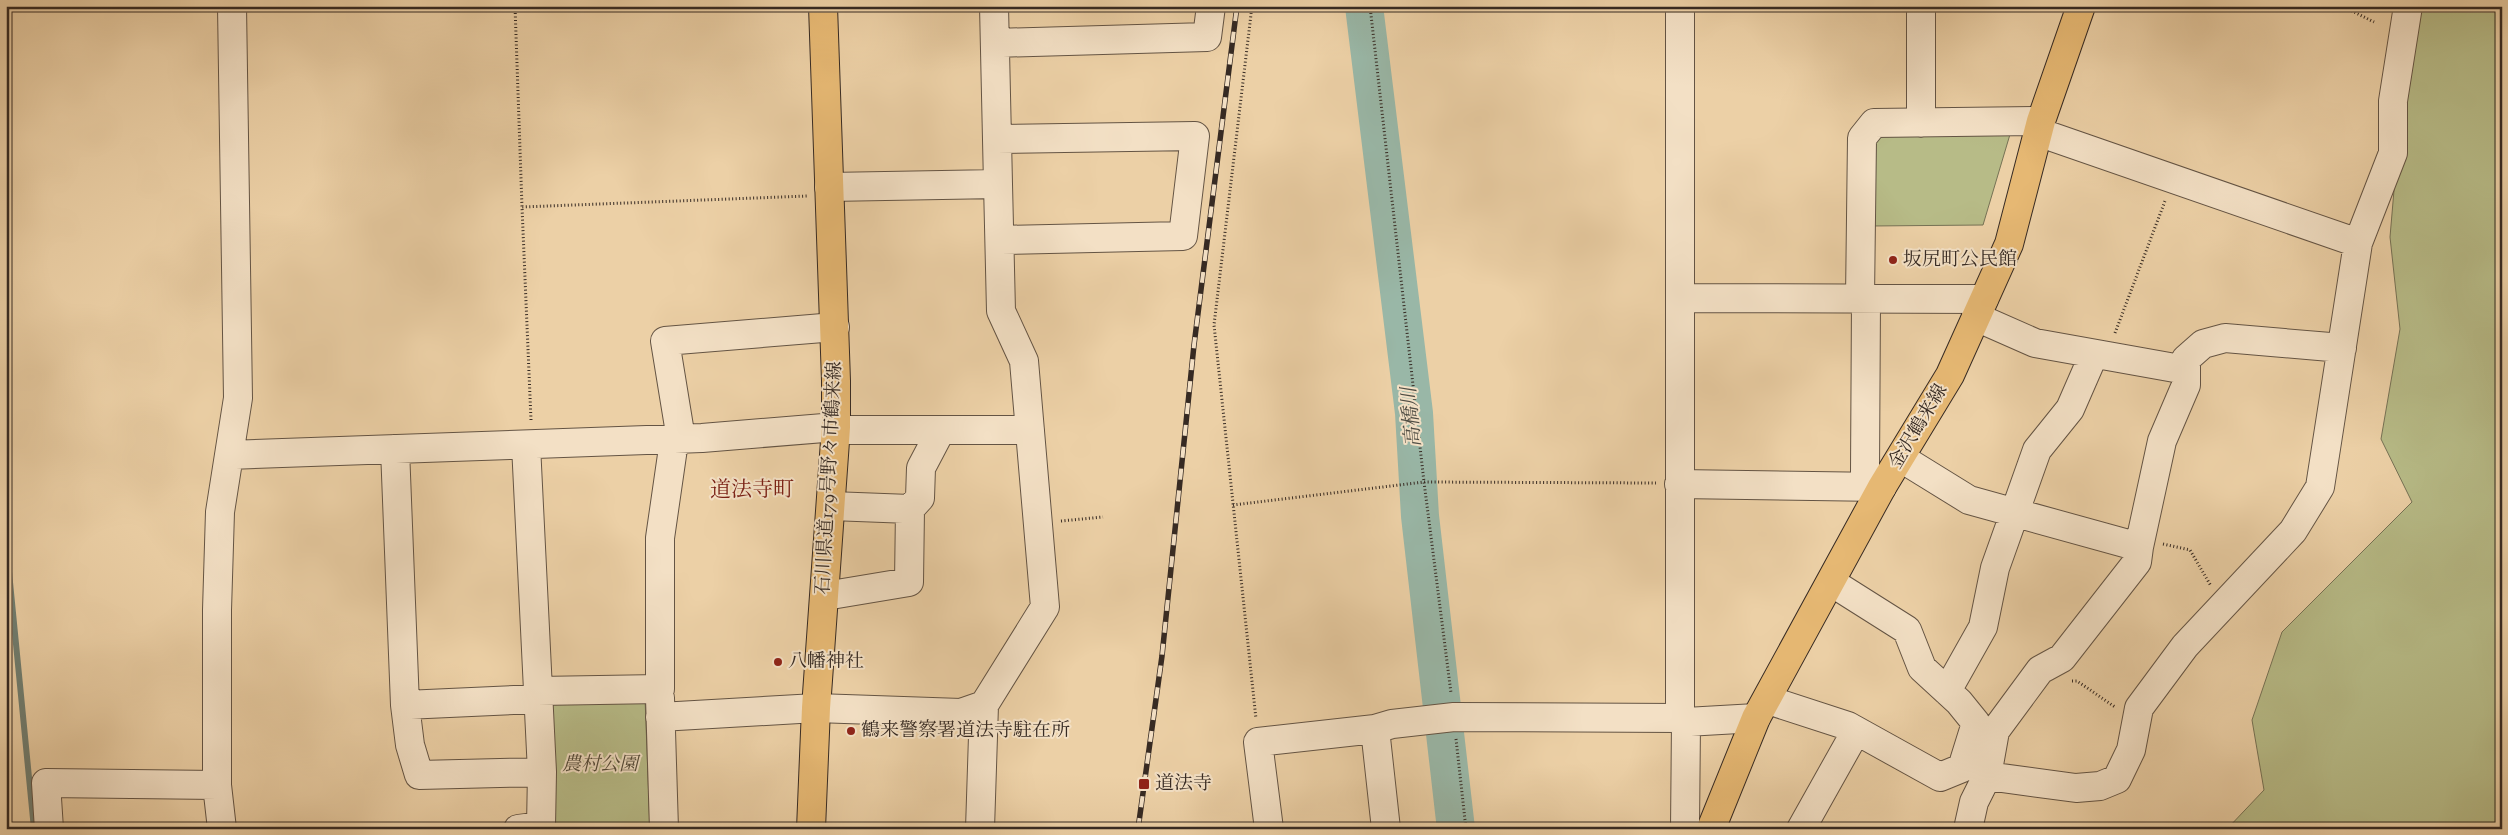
<svg xmlns="http://www.w3.org/2000/svg" width="2508" height="835" font-family="'Sorts Mill Goudy','Noto Serif JP',serif">
	<style>
		.green { fill: #b7bb87; stroke: #767255 }
		.lines { fill: none; stroke-linecap: round; stroke-linejoin: round }
		.stream { stroke: #717f72; stroke-width: 6 }
		.river { stroke: #99b7a7; stroke-width: 38 }
		.minor-casing { stroke: #645444; stroke-width: 30 }
		.major-casing { stroke: #362a23; stroke-width: 30 }
		.path { stroke: #362a23; stroke-width: 3; stroke-dasharray: 1 2.5; stroke-linecap: butt }
		.minor { stroke: #f3e0c5; stroke-width: 28 }
		.major { stroke: #e6b873; stroke-width: 28 }
		.rail-casing { stroke: #362a23; stroke-width: 5.5 }
		.rail { stroke: #f3e0c5; stroke-width: 4; stroke-dasharray: 11; stroke-linecap: butt }
		.poi-dot { fill: #8f2418; stroke: #f3e0c5; stroke-width: 2 }
		.labels { text-anchor: middle; dominant-baseline: central; stroke-width: 4; stroke-linejoin: round; paint-order: stroke }
		.poi-label { font-size: 19px; fill: #362a23; stroke: #f3e0c5; text-anchor: start }
		.street-label { font-size: 19px; fill: #362a23; stroke: #f3e0c5 }
		.park-label { font-size: 19px; font-style: italic; fill: #504737; stroke: #f3e0c5 }
		.water-label { font-size: 20px; font-style: italic; fill: #4f4d44; stroke: #f3e0c5 }
		.quarter-label { font-size: 21px; fill: #7a1f14; stroke: #f3e0c5 }
	</style>
	<rect width="100%" height="100%" fill="#ecd0a6"/>
	<filter id="stains"><feTurbulence type="fractalNoise" baseFrequency=".004" numOctaves="4"/><feColorMatrix values="0 0 0 0 .2 0 0 0 0 .09 0 0 0 0 .02 0 0 0 .5 -.17"/></filter>
	<radialGradient id="worn" r=".72"><stop offset=".6" stop-color="#630" stop-opacity="0"/><stop offset="1" stop-color="#630" stop-opacity=".3"/></radialGradient>
	<path class="green" d="M2405,6H2502V829H2227L2264,790L2252,720L2282,632L2412,502L2381,439L2400,329L2390,237L2396,167Z
		M1879,131H2011L1983,225L1871,226L1870,142Z
		M645,698L650,829H555L551,701Z"/>
	<g class="lines">
		<path class="stream" d="M6,541L34,829"/>
		<path class="river" d="M1364,6L1414,413L1420,516L1456,829"/>
		<g class="minor-casing">
			<path id="minor" d="M994,6L998,184
				M1680,6V718L1686,722L1685,829
				M995,43L1207,37L1211,6
				M1921,123V6
				M997,139L1195,136L1183,236L1001,240
				M2358,243L2393,153V101L2408,6
				M1680,298L1984,299
				M1860,298L1862,138L1874,123L2041,121
				M1976,317L2035,343L2186,370V359L2203,344L2225,338L2342,348
				M395,449L405,705L410,745L419,775L542,772L526,445
				M229,455L702,438L836,427L844,430H1030
				M1901,458L1969,500L2139,547L2162,441L2186,385V370
				M1865,472L1866,300
				M1679,484L1882,487
				M831,506L910,509
				M825,596L909,582L910,509L920,498L921,468L941,430
				M538,691L660,689V538L673,448L681,439L665,341L835,327
				M1947,691L1983,627L1995,568L2037,450L2070,409L2094,354
				M660,698L664,829
				M1768,700L1848,726L1940,777L1962,768L1976,723L1959,702L1922,668L1907,630L1831,582
				M405,705L538,699
				M660,717L816,708L961,713L984,705L1045,607L1024,361L1001,311L998,184L829,187
				M1686,722L1756,718
				M1375,729L1392,724L1454,717L1680,718
				M1987,776L1995,731L2040,670L2062,658L2137,562L2139,547
				M49,829L46,783L217,785
				M222,829L217,785V610L220,512L238,398L232,6
				M518,829L541,826L542,772
				M980,829L984,705
				M1269,829L1258,742L1375,729L1386,829
				M1801,829L1856,731
				M1968,829L1974,802L1987,776L2076,788L2100,786L2117,779L2131,750L2139,708L2185,646L2293,531L2320,487L2358,243L2038,132"/>
		</g>
		<g class="major-casing">
			<path id="major" d="M811,829L816,708L836,427V381L823,6
				M1711,829L1756,718L1882,487L1950,375L2009,244L2041,121L2081,6"/>
		</g>
		<path class="path" d="M515,6L522,207
			M1252,6L1214,325L1256,719
			M1370,6L1424,482L1451,693
			M2342,6L2374,22
			M2115,333L2165,201
			M531,420L522,207L807,196
			M1233,505L1424,482L1656,483
			M1061,521L1103,517
			M2163,544L2190,550L2211,586
			M2072,681H2077L2115,707
			M1456,739L1466,829"/>
		<use href="#minor" class="minor"/>
		<use href="#major" class="major"/>
		<g class="rail-casing">
			<path id="rail" d="M1138,829L1162,656L1194,345L1237,6"/>
		</g>
		<use href="#rail" class="rail"/>
	</g>
	<g class="poi-dot">
		<circle cx="1893" cy="260" r="5"/>
		<circle cx="778" cy="662" r="5"/>
		<circle cx="851" cy="731" r="5"/>
		<rect x="1138" y="778" width="12" height="12" rx="2.5"/>
	</g>
	<g class="labels">
		<g class="poi-label">
			<text x="1903" y="260">坂尻町公民館</text>
			<text x="788" y="662">八幡神社</text>
			<text x="861" y="731">鶴来警察署道法寺駐在所</text>
			<text x="1155" y="784">道法寺</text>
		</g>
		<g class="street-label">
			<text transform="translate(1919 427) rotate(-59)">金沢鶴来線</text>
			<text transform="translate(830 478) rotate(-87)">石川県道179号野々市鶴来線</text>
		</g>
		<g class="park-label">
			<text x="600" y="765">農村公園</text>
		</g>
		<g class="water-label">
			<text transform="translate(1413 417) rotate(-95)">高橋川</text>
		</g>
		<g class="quarter-label">
			<text x="752" y="491">道法寺町</text>
		</g>
	</g>
	<rect width="2508" height="835" fill="none" stroke="#ecd0a6" stroke-width="25"/>
	<rect x="8" y="8" width="2493" height="820" fill="none" stroke="#362a23" stroke-width="2.5"/>
	<rect x="12" y="12" width="2483" height="810" fill="none" stroke="#362a23"/>
	<rect width="100%" height="100%" filter="url(#stains)"/>
	<rect width="100%" height="100%" fill="url(#worn)"/>
</svg>
